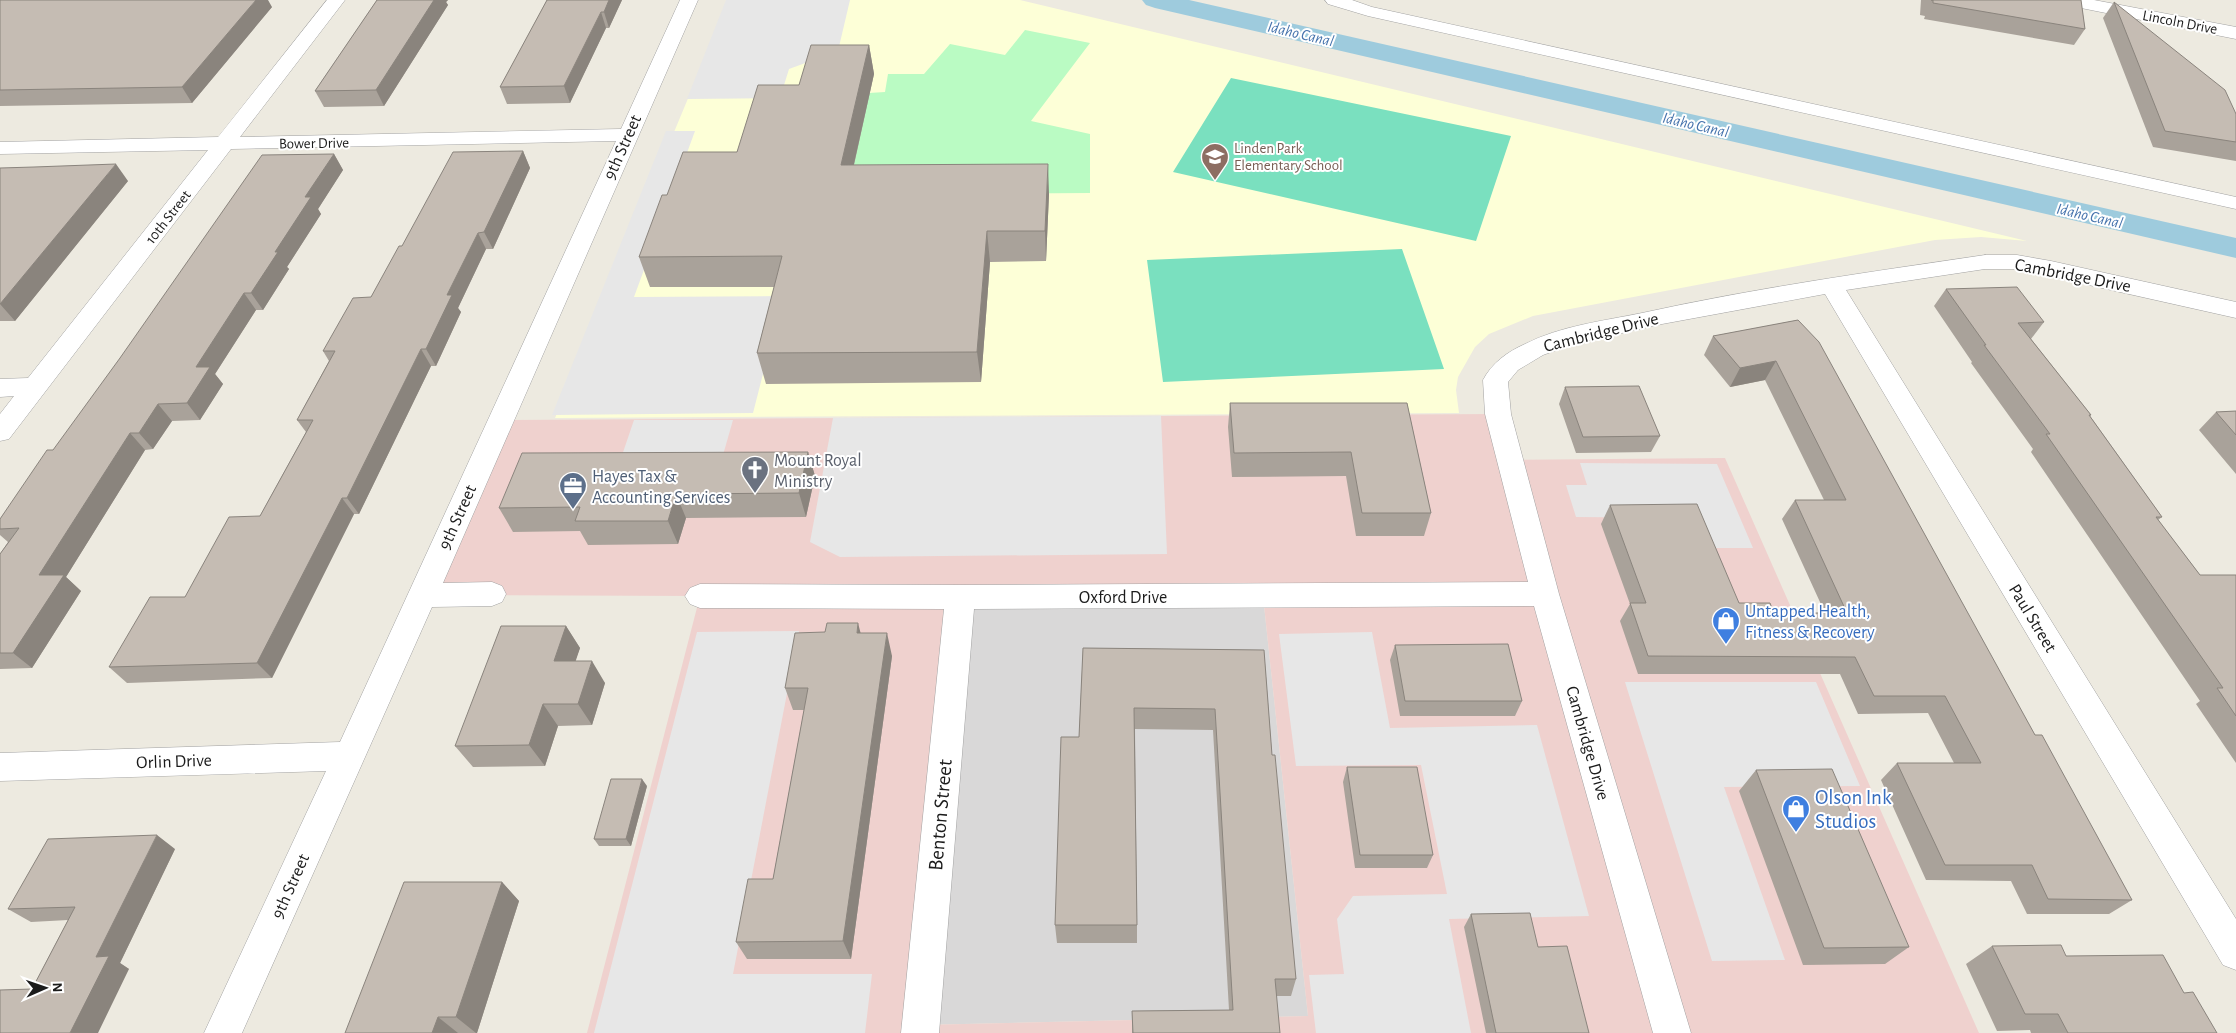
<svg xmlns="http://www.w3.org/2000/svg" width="2236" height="1033" font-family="'Alegreya Sans',sans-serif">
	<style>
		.residential { fill: #d9d8d8 }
		.commercial { fill: #efd1ce; fill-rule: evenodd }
		.education { fill: #fdffd7 }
		.park { fill: #bafbc3 }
		.pitch { fill: #7ae0bf }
		.parking { fill: #e7e7e7 }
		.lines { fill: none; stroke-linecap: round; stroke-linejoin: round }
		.canal { fill: #9ecbdd; fill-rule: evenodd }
		.minor-casing { stroke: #a2a2a2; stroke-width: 1 }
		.minor { fill: #fff; fill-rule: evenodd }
		.wall { fill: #a9a29a }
		.shaded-wall { fill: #8a847d }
		.building { fill: #c5bcb3; stroke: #8a847d }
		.labels { text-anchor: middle; stroke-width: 4; stroke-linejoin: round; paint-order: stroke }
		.far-street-label { font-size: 15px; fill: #1b1b1b; stroke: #fff }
		.far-education-label { font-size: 15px; fill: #785e54; stroke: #fff; text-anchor: start }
		.far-water-label { font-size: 16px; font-style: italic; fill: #4673ad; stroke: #fff }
		.street-label { font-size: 18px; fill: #1b1b1b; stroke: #fff }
		.worship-label { font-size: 18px; fill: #5b616d; stroke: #fff; text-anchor: start }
		.service-label { font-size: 18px; fill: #4e5e75; stroke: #fff; text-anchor: start }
		.shop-label { font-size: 18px; fill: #366cbe; stroke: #fff; text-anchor: start }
		.near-shop-label { font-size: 21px; fill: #366cbe; stroke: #fff; text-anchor: start }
		.near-street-label { font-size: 21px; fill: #1b1b1b; stroke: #fff }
	</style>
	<rect width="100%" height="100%" fill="#edeae0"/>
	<!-- residential -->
	<path class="residential" d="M1263,596l45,420 -387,9 39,-428z"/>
	<!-- commercial -->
	<path class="commercial" d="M1498,414l12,46 215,-2 254,575h-1392l113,-437 -277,-1 78,-175zM1263,596l45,420 -387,9 39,-427z"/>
	<!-- education -->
	<path class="education" d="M729,0h291l1007,241 -46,-4 -46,3 -402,76 -44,18 -14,13 -17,30 -2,13 3,23 -904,5z"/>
	<!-- park -->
	<path class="park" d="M1025,30l65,13 -59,78 59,13v59l-243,2 22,-102 16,-1 3,-18h36l26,-30 55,11z"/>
	<!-- pitch -->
	<path class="pitch" d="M1231,78l280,58 -35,105 -303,-69z
		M1402,249l42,120 -281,13 -16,-122z"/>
	<!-- parking -->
	<path class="parking" d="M726,0h124l-12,51 -49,18 -9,29 -93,1z
		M666,131h29l-61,166 149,-1 -30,117 -201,2z
		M1161,416l6,138 -327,3 -30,-15 23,-124z
		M634,420h99l-14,49 -102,1z
		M1580,463l137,1 36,84h-47l-13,-30 -117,-1 -10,-32h21z
		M799,631l-66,343h139l-7,59h-271l103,-401z
		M1372,632l18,96 147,-3 52,191 -140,3 22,114h-155l-7,-58 35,-1 -7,-55 16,-23 94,-2 -26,-129 -125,1 -17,-132z
		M1625,682h191l44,104 -136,1 61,173 -73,1z"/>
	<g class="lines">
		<!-- canal -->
		<path class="canal" d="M1142,0h47l1047,238v20l-1081,-250 -9,-3z"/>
		<defs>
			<path id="minor" d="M327,0h18l-105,137 381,-8 59,-129h18l-255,583 49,-1 10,4 4,8 -4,8 -10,4 -60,1 -190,426h-38l122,-262 -326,10v-28l340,-11 276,-601 -385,8 -222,290 -9,2v-27l14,-18 -14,1v-18l28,-1 180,-228 -208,4v-12l218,-5z
				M1325,0h27l20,7 864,190v12l-868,-193 -40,-12z
				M2057,0h37l142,27v12l-170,-34 -6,-1z
				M1985,255h32l34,6 185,41v16l-219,-49h-32l-139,21 390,629v51l-13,-5 -398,-671 -163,30 -89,20 -30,11 -25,15 -10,12 3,32 48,180 132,439h-38l-119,-427 -560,3 -35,424h-38l43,-424 -244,-1 -10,-4 -5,-8 5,-8 10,-4 260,1 568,-3 -43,-168 -2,-34c9,-17 24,-28 42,-36 35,-18 78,-23 117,-31 113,-25 228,-41 343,-58z"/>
		</defs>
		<!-- minor casing -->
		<use href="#minor" class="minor-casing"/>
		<!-- minor -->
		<use href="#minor" class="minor"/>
	</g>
	<!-- wall -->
	<path class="wall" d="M0,0l272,7 -80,96 -192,3z
		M377,0h71l-2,2 2,3 -64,101 -60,1 -9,-16z
		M547,0h75l-13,28h-3l-36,75 -63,1 -7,-17z
		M1921,0h160l4,29 -11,16 -150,-26 1,-3 -5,-1z
		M2114,2l122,112v47l-83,-14 -50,-129z
		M869,45l5,29 -20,91 195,29 -3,67 -56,1 -9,120 -215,2 -9,-31 17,-66h-124l-11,-30 28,-62 70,-43 62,-67z
		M523,151l7,17 -37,81h-7l-28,59 3,4 -25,54h-5l-72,148h-5l-82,164 -145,5 -18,-16 76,-70 75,-81 46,-84 -9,-12 32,-59 -6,-10 48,-54 31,-51z
		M334,154l9,16 -25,39 3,5 -34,53 2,2 -26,41h-7l-41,64 8,10 -23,36 -28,1 -19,28 -8,1 -79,127 15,14 -49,77 -32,1v-115l8,-12 -8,-7v-16l53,-69z
		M0,168l128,13 -113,140h-15z
		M1946,289l98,33 -13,17 60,76 -1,1 72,101 -4,3 42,55h36v188l-40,-59 4,-3 -169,-249 2,-3 -62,-86 1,-1 -38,-56z
		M1798,320l237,415 97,165 -23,14h-82l-16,-33 -85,-1 -45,-100 16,-17h57l-26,-50 -70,1 -18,-40h-202l-18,-53 10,-17 -29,-80 9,-19 129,98 35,10h51l-43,-94 13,-19h29l-59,-120 -35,7 -26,-32 9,-19z
		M1565,387l95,49 -9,16 -75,1 -17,-49z
		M1230,403h177l24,110 -7,23h-68l-10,-60 -114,1 -4,-50z
		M2236,411v63l-37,-44 17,-18z
		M808,452l7,24 -9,41 -120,1 -8,26 -90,1 -8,-14 -67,1 -14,-24z
		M566,626l14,22 -5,13 30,22 -13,42 -34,1 -13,40 -72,1 -18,-21z
		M825,632l36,1 31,23 -41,303h-104l-11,-17 37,-63 31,-169h-11l-8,-22z
		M1395,645l127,56 -7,15h-115l-10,-56z
		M1083,648l181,2 8,105 24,224 -5,17h-15l4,37h-148v-22l97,-1 -16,-280 -78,-1 2,196v18h-80l-2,-18 24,-188z
		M1347,767l86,88 -6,13h-72l-12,-86z
		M1756,770l153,177 -24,17 -82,1 -64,-174z
		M647,786l-16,60h-32l-5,-7z
		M175,849l-55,114 9,6 -97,20 36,-69 -37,2 -23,-13z
		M502,882l17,19 -42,132h-132z
		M1471,914l67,33 51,86h-103l-22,-106z
		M1992,946l74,10 118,37 33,40h-186l-1,-3 -33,1 -31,-67z"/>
	<!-- shaded-wall -->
	<path class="shaded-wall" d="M256,0h12l4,7 -80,96 -10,-16z
		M434,0h14l-2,2 2,3 -64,101 -8,-16z
		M609,0h13l-13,28 -5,-16z
		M601,12l5,16 -36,75 -6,-17z
		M869,45l5,29 -27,121 -6,-30z
		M523,151l7,17 -37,81 -9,-17z
		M334,154l9,16 -25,39 3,5 -34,53 2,2 -26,41 -12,-17 24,-41 30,-55z
		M116,164l12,17 -113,140 -15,-17z
		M1048,164l1,30 -3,67 -1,-30z
		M987,231l3,31 -9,120 -4,-30z
		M478,233l8,16 -28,59 3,4 -25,54 -10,-17 21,-54z
		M244,293l12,17 -41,64 8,10 -23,36 -13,-17 9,-36z
		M421,349l10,17 -72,148 -12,-16z
		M1776,361l-11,19 -35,7 10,-19z
		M158,404l14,17 -19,28 -14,-16z
		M130,433l15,17 -79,127 15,14 -49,77 -19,-15 26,-78z
		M808,452l7,24 -9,41 -7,-24z
		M676,494l10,24 -8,26 -10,-23z
		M342,498l12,16 -82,164 -15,-15z
		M858,623l6,23 -7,-13z
		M566,626l14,22 -12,36 -14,-23z
		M887,633l5,23 -41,303 -8,-18z
		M592,661l13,22 -13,42 -14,-21z
		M543,704l15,22 -13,40 -16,-21z
		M642,779l5,7 -16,60 -5,-7z
		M157,835l18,14 -55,114 9,6 -31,64h-28l26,-76z
		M502,882l17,19 -42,132h-1l-20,-16z
		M438,1017l20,16h-26z"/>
	<!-- building -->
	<path class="building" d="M0,0h256l-74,87 -182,3z
		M377,0h57l-58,90 -61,1z
		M547,0h62l-5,12h-3l-37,74 -64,1z
		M1931,0h150l4,29 -152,-26v-3z
		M2114,2l111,88 11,24v28l-71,-11z
		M811,45h58l-28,120 207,-1 -3,67h-58l-10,121 -220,1 25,-97 -143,1 23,-62h5l16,-43h54l21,-67h41z
		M523,151l-39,81 -6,1 -31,62h5l-26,54h-5l-74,149h-5l-85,165 -148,4 41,-70h35l44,-80 31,-1 53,-96h-16l38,-69h-12l30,-53 18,-1 28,-51h3l51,-94z
		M334,154l-29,43h6l-36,55h3l-27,41h-7l-48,74h14l-23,36 -29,1 -19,29h-9l-91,142h25l-51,78h-13v-99l19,-26 -19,1v-10l47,-69h6l67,-92 142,-203z
		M116,164l-116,140v-136l34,-1z
		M2017,287l27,35 -26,1 73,92h-2l73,102h-6l44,58h36v141l-19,-28h6l-177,-254h4l-66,-89h2l-40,-56z
		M1798,320l21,22 216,393h7l90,165 -84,-1 -16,-34h-87l-48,-102h84l-36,-67h-71l-19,-39 -207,-1 -18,-53h16l-36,-98 87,-1 42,99h31l4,10h73l-52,-113h51l-70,-139 -36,7 -27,-32z
		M1639,386l21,50 -77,1 -18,-50z
		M1230,403h177l24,110h-69l-11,-61 -117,1z
		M2236,411v24l-20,-23z
		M808,452l-9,41 -123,1 -8,27h-93l5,-14 -81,1 23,-55z
		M827,623h31l-1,10h30l-44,308 -107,1 12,-63h25l35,-191h-23l10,-55 30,-1z
		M501,626h65l-12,35h38l-14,43h-35l-14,41 -74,1z
		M1508,644l14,57h-117l-10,-56z
		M1083,648l181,2 8,105h3l21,224h-21l5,54h-147l-1,-22 101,-1 -18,-301 -81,-1 3,217h-82l6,-188h18z
		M1347,767h70l16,88h-73z
		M1832,769l77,178 -85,1 -68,-178z
		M611,779h31l-16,60h-32z
		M157,835l-61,122 13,-1 -39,77h-70v-43l32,-1 43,-82 -67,2 40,-70z
		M404,882h98l-46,135h-18l-6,16h-87z
		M1530,913l8,34 29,-1 22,87h-93l-25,-119z
		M2061,945l5,11 97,-1 21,38 9,-1 24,41h-149l-10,-19h-33l-33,-68z"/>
	<!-- icons -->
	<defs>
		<symbol id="school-pin" viewBox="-11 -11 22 30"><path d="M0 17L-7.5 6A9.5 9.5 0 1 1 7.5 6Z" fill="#8d6e63" stroke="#fff"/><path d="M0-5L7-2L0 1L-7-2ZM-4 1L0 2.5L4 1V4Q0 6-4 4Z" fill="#fff"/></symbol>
		<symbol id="church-pin" viewBox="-11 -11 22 30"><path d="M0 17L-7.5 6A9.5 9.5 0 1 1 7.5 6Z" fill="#6b7280" stroke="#fff"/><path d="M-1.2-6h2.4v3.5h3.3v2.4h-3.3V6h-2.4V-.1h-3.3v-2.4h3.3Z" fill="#fff"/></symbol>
		<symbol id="office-pin" viewBox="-11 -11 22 30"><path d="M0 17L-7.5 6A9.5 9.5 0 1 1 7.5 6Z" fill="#5c6f8a" stroke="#fff"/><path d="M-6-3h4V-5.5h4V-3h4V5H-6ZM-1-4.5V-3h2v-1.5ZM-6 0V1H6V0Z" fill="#fff"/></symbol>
		<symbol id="shop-pin" viewBox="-11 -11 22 30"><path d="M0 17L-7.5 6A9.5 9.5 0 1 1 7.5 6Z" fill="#3f7fe0" stroke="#fff"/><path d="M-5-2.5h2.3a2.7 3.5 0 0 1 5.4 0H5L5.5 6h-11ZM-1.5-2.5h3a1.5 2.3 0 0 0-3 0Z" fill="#fff"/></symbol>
	</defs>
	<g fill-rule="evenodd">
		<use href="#school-pin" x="1199" y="141" width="32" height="43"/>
		<use href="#church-pin" x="739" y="454" width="32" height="43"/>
		<use href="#office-pin" x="557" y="470" width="32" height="43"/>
		<use href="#shop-pin" x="1710" y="605" width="32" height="43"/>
		<use href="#shop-pin" x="1780" y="793" width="32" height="43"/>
	</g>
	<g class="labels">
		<!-- far-street labels -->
		<g class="far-street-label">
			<text transform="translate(2180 22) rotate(11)" y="5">Lincoln Drive</text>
			<text transform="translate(314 143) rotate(-1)" y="5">Bower Drive</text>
			<text transform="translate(168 217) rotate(-52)" y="5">10th Street</text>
		</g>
		<!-- far-education labels -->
		<g class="far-education-label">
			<text x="1234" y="153">Linden Park<tspan x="1234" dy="17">Elementary School</tspan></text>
		</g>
		<!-- far-water labels -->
		<g class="far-water-label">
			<text transform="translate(1301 33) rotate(13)" y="6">Idaho Canal</text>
			<text transform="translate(1696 124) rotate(13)" y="6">Idaho Canal</text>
			<text transform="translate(2090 215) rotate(13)" y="6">Idaho Canal</text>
		</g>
		<!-- street labels -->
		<g class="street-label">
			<text transform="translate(622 147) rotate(-66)" y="6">9th Street</text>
			<text transform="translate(2073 275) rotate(11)" y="6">Cambridge Drive</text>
			<text transform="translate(1601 332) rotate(-14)" y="6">Cambridge Drive</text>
			<text transform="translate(457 517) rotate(-66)" y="6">9th Street</text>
			<text x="1123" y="603">Oxford Drive</text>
			<text transform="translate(2033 618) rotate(59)" y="6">Paul Street</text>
			<text transform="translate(1588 743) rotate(74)" y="6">Cambridge Drive</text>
			<text transform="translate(174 761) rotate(-2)" y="6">Orlin Drive</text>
			<text transform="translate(290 886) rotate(-66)" y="6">9th Street</text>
		</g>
		<!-- worship labels -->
		<g class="worship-label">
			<text x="774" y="466">Mount Royal<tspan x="774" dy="21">Ministry</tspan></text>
		</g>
		<!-- service labels -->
		<g class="service-label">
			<text x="592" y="482">Hayes Tax &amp;<tspan x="592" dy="21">Accounting Services</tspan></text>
		</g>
		<!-- shop labels -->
		<g class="shop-label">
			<text x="1745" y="617">Untapped Health,<tspan x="1745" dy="21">Fitness &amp; Recovery</tspan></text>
		</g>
		<!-- near-shop labels -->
		<g class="near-shop-label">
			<text x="1815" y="804">Olson Ink<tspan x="1815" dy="24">Studios</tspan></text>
		</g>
		<!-- near-street labels -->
		<g class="near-street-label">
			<text transform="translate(940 815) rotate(-85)" y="7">Benton Street</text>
		</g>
	</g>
	<!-- north arrow -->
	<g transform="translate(45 988) rotate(88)" stroke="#ffffff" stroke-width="4" paint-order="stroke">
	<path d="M0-4L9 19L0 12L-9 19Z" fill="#1b1b1b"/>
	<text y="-8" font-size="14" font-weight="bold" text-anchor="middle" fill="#1b1b1b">N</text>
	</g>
</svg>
